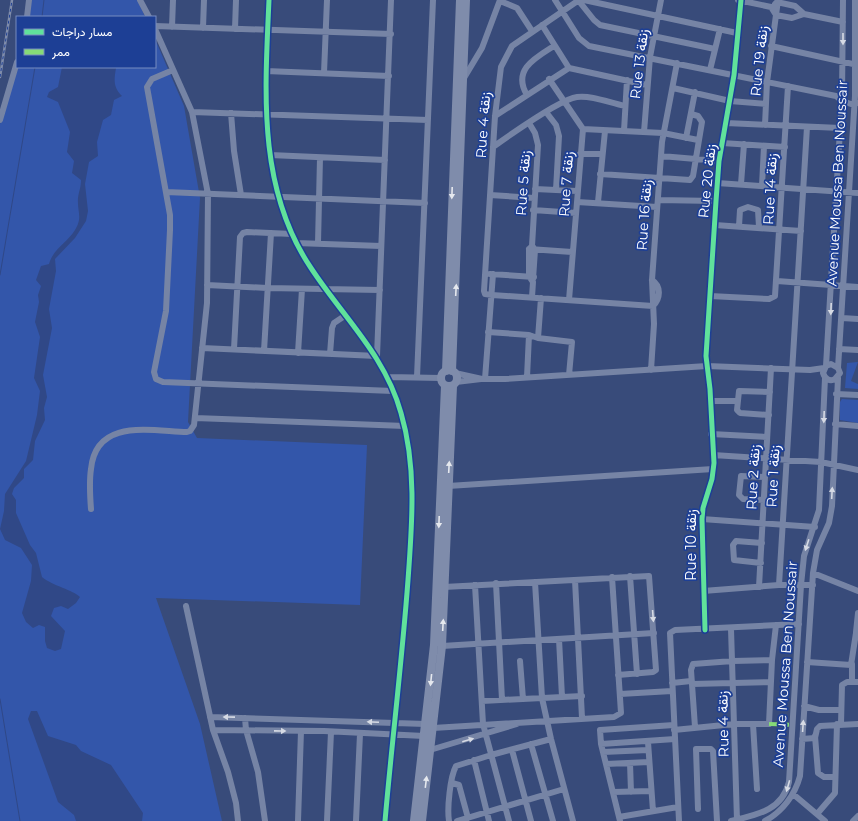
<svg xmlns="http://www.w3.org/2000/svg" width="858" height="821" font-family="Montserrat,Vazirmatn,sans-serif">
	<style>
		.green { fill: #3356aa }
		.water { fill: #304887 }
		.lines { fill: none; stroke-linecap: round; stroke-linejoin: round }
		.stream { stroke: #304887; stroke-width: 1 }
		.minor { stroke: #7684a5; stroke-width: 6 }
		.major { stroke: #7f8cab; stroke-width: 8 }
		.rail-casing { stroke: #808dab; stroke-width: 2.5 }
		.rail { stroke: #1d3f95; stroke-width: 1; stroke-dasharray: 3; stroke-linecap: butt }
		.quiet { stroke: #86db77; stroke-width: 4; stroke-dasharray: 8 4; stroke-linecap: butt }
		.cycleway-casing { stroke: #1d3f95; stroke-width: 8 }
		.cycleway { stroke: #60e19b; stroke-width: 5 }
		.oneway { fill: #d6dae4 }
		.oneway2 { fill: #e5e8ee }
		.labels { text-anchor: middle; stroke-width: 3.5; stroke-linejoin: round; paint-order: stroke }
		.street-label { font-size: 14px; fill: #fff; stroke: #1d3f95 }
	</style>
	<rect width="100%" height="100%" fill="#384b7a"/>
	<!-- green -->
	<path class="green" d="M31,0h107l7,17h-116z
		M155,39l29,67 16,92 -12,224 9,16 170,7 -7,160 -204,-7 44,126 22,97h-222v-697l17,-57h138z
		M858,362l-7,19 7,3v5l-13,-1 2,-25z
		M842,399l16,1v23l-18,-3v-18z"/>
	<!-- water -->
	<path class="water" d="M62,67h53l1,1c-2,12 -3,19 6,28l-8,4 -3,15 -8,5 -6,22 1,14 -9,6 -4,22 3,27 -2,10 -11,17 -20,21 1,12 -7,38 3,19 -9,47 4,22 -3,11 1,12 -10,21 -2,19 -9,9v9l-10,10 -2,6 4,6v13l14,32 6,8 6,24c11,9 31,13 38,20l-4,6 -8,6 -7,-3 -7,2 -3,8 14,15 -4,18 -6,2 -8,-3 -2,-7v-14l-6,-2 -6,3 -7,-6 -4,-9 9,-32 1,-16 -11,-17 -16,-8 -5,-11 4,-18 1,-17 21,-33 11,-46 3,-24 -6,-13 6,-41 -5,-15 4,-20 -1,-7 3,-9 -5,-6 5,-14 8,-2c4,-15 18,-21 26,-34 8,-13 2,-18 3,-32 1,-7 3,-11 3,-18l-9,-7 2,-12 -7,-9 3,-20 -12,-30 -11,-5 2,-5 9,-5z
		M31,711h6l11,25 28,9 5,6 30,14 32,48 -1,8h-66l-2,-6 -16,-13 -30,-83z"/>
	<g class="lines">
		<!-- stream -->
		<path class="stream" d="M42,17l2,-17
			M0,275l35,-208
			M0,699l20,122"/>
		<!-- minor -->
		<path class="minor" d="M140,0l9,17
			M269,0c-4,91 -12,188 42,268 32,49 74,87 90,145 16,54 11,112 7,167 -6,81 -16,161 -23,241
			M555,0l24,38 10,8 247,50 6,5 12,4 3,-2
			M578,0l16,20 6,5 115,24
			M579,0l-67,46 -11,21 -6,49 -11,175 1,3 7,1 161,11c8,-8 8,-20 -1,-26
			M584,0l153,33
			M738,0l33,7 5,8 16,3 12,-4 39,8
			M500,1l17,7 15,23
			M775,4l2,-2 18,4 9,8
			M27,17l2,-17
			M542,25l27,43
			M155,26l236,8
			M172,27l1,-27
			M203,28l1,-28
			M235,29l1,-29
			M771,46l87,19
			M569,68l78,17
			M173,70l-21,9 -5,8 23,128v15l-4,81 -12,61 2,7 7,3 230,9
			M710,70l10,-41
			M266,71l123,5
			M324,73l3,-73
			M464,78l18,-30 18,-48
			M549,79l34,50 -14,171
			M673,88l57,13 36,3
			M527,95c-15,-25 8,-37 27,-49
			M192,112l236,8
			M546,112l10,13 3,11 -3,54
			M231,113l3,38 7,44
			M495,116l74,-48
			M0,120l17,-58
			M529,123l6,10 3,12 -6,101 -3,3
			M726,123l114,5
			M765,125l2,-43 11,-82
			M583,129l80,4 35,7
			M624,131l3,-51
			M644,132l6,-75 11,-57
			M686,138l9,-46
			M722,143l63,4
			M493,147c17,-12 67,-48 84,-50 15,-2 33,6 48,9
			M580,154h22
			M270,155l115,5
			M661,156l58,5
			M600,174l90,6 3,-4 9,-54 -4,-6 -7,-2
			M717,183l141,10
			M741,184l3,-40
			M762,186l2,-40
			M535,189l42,2
			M166,192l259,11
			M490,195l44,3
			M658,200l58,1
			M577,202l80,5
			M598,202l7,-71
			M533,210l43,3
			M715,225l86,6
			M739,226l1,-16 8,-3 10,3 1,17
			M296,243l85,3
			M318,243l2,-85
			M533,247l2,3 -2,29
			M529,249v27l4,6 -1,15
			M529,249l43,3
			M490,274l44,3
			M777,281l81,6
			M207,285l60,3 113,2
			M710,296l59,3 6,-3 13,-210
			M842,318l16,1
			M488,332l41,3 9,3 34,4 -3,33
			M538,338l3,-40
			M202,348l175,8 14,-356
			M234,349l6,-112 3,-4 4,-1 45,2
			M839,349l19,1
			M264,351l7,-118
			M298,353l4,-64
			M330,354l2,-26 2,-5 12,-8
			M826,366l16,-270 1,-96
			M838,368l-7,-4 -5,2 -3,7c2,6 7,9 12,6l5,-6 -2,-5 17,-272v-96
			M651,370l3,-46 -2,-44 10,-138 15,-79
			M455,373l27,6h23l202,-13 103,4 14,-2
			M388,377l53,1
			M417,377l16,-377
			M527,377l2,-42
			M485,379l8,-105
			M456,382l25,-3
			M836,394l22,1
			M711,401h26
			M769,415l-29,-2 -3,-3 2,-19 31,1
			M195,418l210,8
			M835,424l23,2
			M711,434l56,3
			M713,455l108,7 37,8
			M448,486l265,-17
			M764,500l-21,-1 -4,-4 2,-19 24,1
			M91,509c-1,-13 -2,-27 0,-40 5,-51 59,-38 96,-37l3,-1 4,-6 13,-122 1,-109 -16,-82 -37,-83
			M702,519l113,8
			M761,563l-27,-3 -1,-15 3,-4 26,2
			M813,573l45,18
			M630,576l7,98
			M575,580l7,138
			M535,582l7,116 9,41 22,82
			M496,583l6,117
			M475,585l8,139 26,97
			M779,585l28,-458
			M444,587l205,-11 7,94 -3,2 -35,3
			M759,587l12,-219
			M703,591l76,-6h34
			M186,606l27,124 15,42 8,31 2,18
			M858,613l-2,19 2,2
			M731,629l6,191
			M705,630l-3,-111 1,-11 9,-29 2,-16 -4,-74 -4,-33 10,-155 3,-40 15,-86 7,-75
			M559,639l3,58
			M442,646l212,-13
			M520,661l3,38
			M807,662l44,3 5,-32
			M852,664v18
			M672,683l19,-2
			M692,684l79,-2
			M620,694l52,-3
			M482,701l100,-5
			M804,706l15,4h22
			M210,717l216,7
			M245,718l1,12 12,42 7,49
			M753,724l4,65
			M841,724l1,-39 5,-3h11
			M695,727l-4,-57 2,-6 40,-3 39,-1
			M433,728l181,-11 7,-4 -9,-136
			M213,730l111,1 100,5
			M674,730l60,-6h35l3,-64 4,-35
			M815,736l3,37 6,4h11
			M802,739l13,-1 2,-9 3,-3 38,-2
			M648,742l5,69
			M531,744l22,77
			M601,744l74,-5
			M430,750l87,-26
			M512,750l19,71
			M603,752l45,-2
			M474,760l15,61
			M630,763l1,29
			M606,764l43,-2
			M452,783l7,2 9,33
			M613,792l38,-1
			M793,794l32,27
			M698,809l-2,-60h15l2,2 4,70
			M817,814l18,-21 2,-69
			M619,817l59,-10
			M298,821l3,-90
			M327,821l4,-89
			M356,821l4,-87
			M449,821c-2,-12 1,-44 7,-55l35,-11 60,-16
			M457,821l107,-32
			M620,821l-19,-77 -1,-14 74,-5
			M679,821l-9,-188 5,-3 124,-6
			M731,821c25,-6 51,-10 58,-39l12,-197 3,-29 15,-46 6,-132
			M765,821c17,-9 30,-26 35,-45l13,-203 4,-23 12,-27 3,-17 6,-128
			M853,821l5,-5"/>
		<!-- major -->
		<path class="major" d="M441 378a8 8 0 1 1 16 0a8 8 0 1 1-16 0Z
			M446,371l14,-371
			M452,371l14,-371
			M414,821l20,-176 11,-259
			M422,821l20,-175 11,-260"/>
		<defs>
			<path id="rail" d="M0,77l12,-77"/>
		</defs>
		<!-- rail casing -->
		<use href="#rail" class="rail-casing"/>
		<!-- rail -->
		<use href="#rail" class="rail"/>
		<!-- quiet -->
		<path class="quiet" d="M769,724l24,1"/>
		<defs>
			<path id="cycleway" d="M269,0c-4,91 -12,188 42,268 32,49 74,87 90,145 16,54 11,112 7,167 -6,81 -16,161 -23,241
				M705,630l-3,-111 1,-11 9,-29 2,-16 -4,-74 -4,-33 10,-155 3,-40 15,-86 7,-75"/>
		</defs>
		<!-- cycleway casing -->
		<use href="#cycleway" class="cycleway-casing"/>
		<!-- cycleway -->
		<use href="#cycleway" class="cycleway"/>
	</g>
	<!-- one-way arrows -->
	<defs><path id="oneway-solid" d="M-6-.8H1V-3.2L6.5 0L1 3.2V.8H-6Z"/></defs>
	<g class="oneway">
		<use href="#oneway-solid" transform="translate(843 39) rotate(90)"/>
		<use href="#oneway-solid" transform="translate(831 309) rotate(92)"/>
		<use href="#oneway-solid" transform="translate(824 417) rotate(92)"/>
		<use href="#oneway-solid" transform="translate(832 493) rotate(-87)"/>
		<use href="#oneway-solid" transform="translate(807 545) rotate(108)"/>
		<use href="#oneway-solid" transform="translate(653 616) rotate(86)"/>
		<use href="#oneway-solid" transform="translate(229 717) rotate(-179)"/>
		<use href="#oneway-solid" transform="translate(373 722) rotate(-178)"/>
		<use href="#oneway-solid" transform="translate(803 726) rotate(-86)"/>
		<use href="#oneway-solid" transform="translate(280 731) rotate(1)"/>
		<use href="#oneway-solid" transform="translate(468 740) rotate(-16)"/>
		<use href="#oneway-solid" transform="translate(788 786) rotate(106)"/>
	</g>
	<g class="oneway2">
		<use href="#oneway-solid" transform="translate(452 193) rotate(92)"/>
		<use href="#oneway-solid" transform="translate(456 290) rotate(-87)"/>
		<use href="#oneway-solid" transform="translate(449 467) rotate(-87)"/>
		<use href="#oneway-solid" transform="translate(439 522) rotate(92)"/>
		<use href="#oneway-solid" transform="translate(443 625) rotate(-87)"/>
		<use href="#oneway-solid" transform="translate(431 680) rotate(96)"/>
		<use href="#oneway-solid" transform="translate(426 782) rotate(-83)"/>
	</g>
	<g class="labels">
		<!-- street labels -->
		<g class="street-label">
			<text transform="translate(759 61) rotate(-84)" y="5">Rue 19 زنقة</text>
			<text transform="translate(639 64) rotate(-83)" y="5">Rue 13 زنقة</text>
			<text transform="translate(483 125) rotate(-86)" y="5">Rue 4 زنقة</text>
			<text transform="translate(707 181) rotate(-84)" y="5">Rue 20 زنقة</text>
			<text transform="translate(523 183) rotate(-86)" y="5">Rue 5 زنقة</text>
			<text transform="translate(837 183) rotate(-87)" y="5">Avenue Moussa Ben Noussair</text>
			<text transform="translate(566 184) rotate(-86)" y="5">Rue 7 زنقة</text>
			<text transform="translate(770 189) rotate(-87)" y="5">Rue 14 زنقة</text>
			<text transform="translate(644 215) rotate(-86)" y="5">Rue 16 زنقة</text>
			<text transform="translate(773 476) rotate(-87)" y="5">Rue 1 زنقة</text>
			<text transform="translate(753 477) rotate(-87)" y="5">Rue 2 زنقة</text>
			<text transform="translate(691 545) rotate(-90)" y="5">Rue 10 زنقة</text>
			<text transform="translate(785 664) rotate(-86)" y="5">Avenue Moussa Ben Noussair</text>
			<text transform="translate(723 724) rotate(-91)" y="5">Rue 4 زنقة</text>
		</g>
	</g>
	<!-- legend -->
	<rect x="16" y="16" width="140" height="52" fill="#1d3f95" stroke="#778cbf"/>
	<rect x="24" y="29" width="20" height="6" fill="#60e19b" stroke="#778cbf"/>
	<text x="52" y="36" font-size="12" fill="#ffffff">مسار دراجات</text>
	<rect x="24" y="49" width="20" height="6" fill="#86db77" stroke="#778cbf"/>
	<text x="52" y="56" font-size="12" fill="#ffffff">ممر</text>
</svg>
